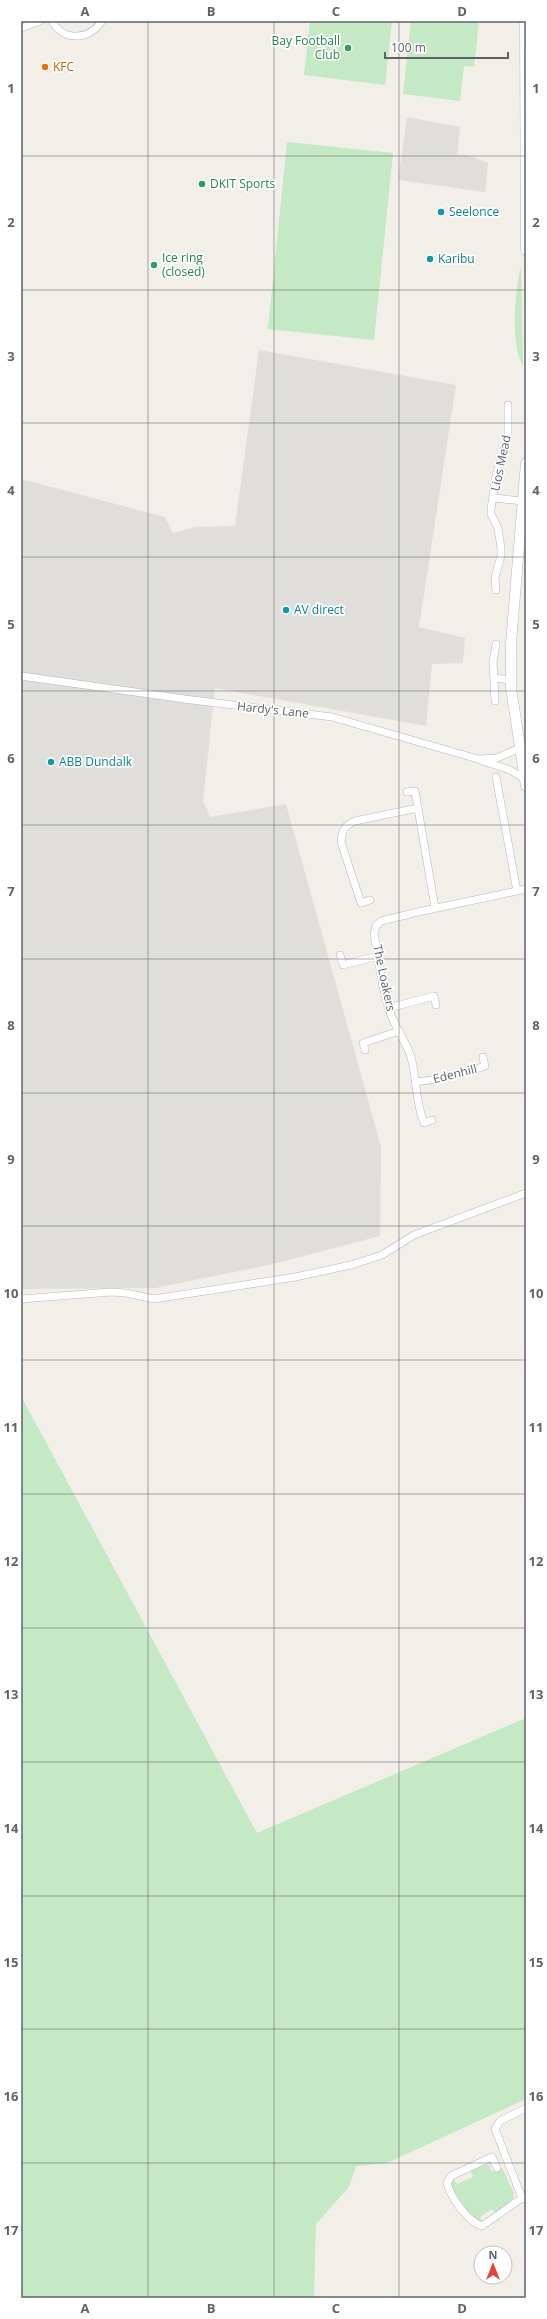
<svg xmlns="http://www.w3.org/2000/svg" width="547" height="2319" font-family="'Open Sans',sans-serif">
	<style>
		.industrial { fill: #e0deda }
		.green { fill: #c5e8c5 }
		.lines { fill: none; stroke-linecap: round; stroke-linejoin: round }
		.minor-casing { stroke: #b5b8bc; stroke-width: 8 }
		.secondary-casing { stroke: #b6babf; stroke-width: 11 }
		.minor { stroke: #fff; stroke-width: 7 }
		.secondary { stroke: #fff; stroke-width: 10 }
		.grid { fill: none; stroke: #5f6368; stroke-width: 1; stroke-opacity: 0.55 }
		.leisure-dot { fill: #2e9e5b; stroke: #fff; stroke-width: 1.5 }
		.food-dot { fill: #e8710a; stroke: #fff; stroke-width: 1.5 }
		.culture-dot { fill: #0f9aa8; stroke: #fff; stroke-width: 1.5 }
		.labels { text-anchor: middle; stroke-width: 3.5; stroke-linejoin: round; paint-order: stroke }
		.leisure-label { font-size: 12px; fill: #27864d; stroke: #fff; text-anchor: start }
		.food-label { font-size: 12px; fill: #c56008; stroke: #fff; text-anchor: start }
		.culture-label { font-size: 12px; fill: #0d838f; stroke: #fff; text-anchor: start }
		.street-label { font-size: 12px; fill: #5f6368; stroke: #fff }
		.neatline { fill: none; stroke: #5f6368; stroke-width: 1.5 }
		.grid-label { font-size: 13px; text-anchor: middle; font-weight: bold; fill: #5f6368 }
	</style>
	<rect width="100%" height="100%" fill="#f1efe8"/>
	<!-- industrial -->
	<path class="industrial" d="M407,117l53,10 -3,27 16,3 15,6 -3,29 -87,-12z
		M259,350l197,35 -37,242 46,11 -2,25 -31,1 -6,62 -211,-38 -12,113 7,16 76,-13 95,343 -1,89 -107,28 -117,24 -135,1v-810l144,38 8,16 22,-6 40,-1z"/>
	<!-- green -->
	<path class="green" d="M310,21h82l-7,64 -81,-10z
		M411,21h68l-5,46 -10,-1 -4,35 -57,-7z
		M287,142l106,11 -19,187 -106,-11z
		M521,266v1l2,99c-13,-21 -8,-76 -2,-100z
		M21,1396l236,437 269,-115v381l-139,64 -31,3 -7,21 -33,37 -2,74h-293z
		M484,2165h5l3,7 10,-4 12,25 -2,8 -17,12 -3,-4 -12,8 3,6 -7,-1 -25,-33 -1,-7 4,-3 3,5 16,-7 -2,-6z"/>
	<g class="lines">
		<defs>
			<path id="minor" d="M52,21c11,21 38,19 50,0
				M21,28l19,-7
				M494,498l29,3
				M496,590l-1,-13 6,-21v-8l-3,-20 -7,-14v-5l5,-34 12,-37v-33
				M21,676l171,24 140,17 146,42 19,-1 23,-10
				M494,678l17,2
				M495,701l-2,-39 3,-18
				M480,760l30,10 15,9
				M496,777l21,114
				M407,792l8,-1 20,117
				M370,900l-9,3 -20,-61c1,-12 3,-16 14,-21l63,-13
				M340,955l3,10 35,-9
				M389,1008l45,-12 2,9
				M365,1050l-2,-7 36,-12
				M415,1082c25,-2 47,-8 70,-16l-2,-9
				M432,1120l-8,3c-9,-22 -7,-44 -13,-66 -5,-16 -16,-29 -21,-45 -9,-24 -11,-53 -16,-78l2,-8 5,-5 37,-9 108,-23
				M21,1299l90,-7 15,1 28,6 141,-22 56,-12 31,-10 32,-20 112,-42
				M497,2168l-5,-11 -41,19 -4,7c4,15 20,38 35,43l40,-28
				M526,2199l-4,-1 -27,-69 5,-8 26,-13"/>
			<path id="secondary" d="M525,21l1,229
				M526,463l-15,180v45l15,98"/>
		</defs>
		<!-- minor casing -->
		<use href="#minor" class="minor-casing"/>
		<!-- secondary casing -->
		<use href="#secondary" class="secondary-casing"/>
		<!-- minor -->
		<use href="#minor" class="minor"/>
		<!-- secondary -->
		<use href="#secondary" class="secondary"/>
	</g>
	<!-- grid -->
	<path class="grid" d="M148,21v2277M274,21v2277M399,21v2277M21,156h505M21,290h505M21,423h505M21,557h505M21,691h505M21,825h505M21,959h505M21,1093h505M21,1226h505M21,1360h505M21,1494h505M21,1628h505M21,1762h505M21,1896h505M21,2029h505M21,2163h505"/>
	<!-- markers -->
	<g class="leisure-dot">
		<circle cx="348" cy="48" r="4"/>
		<circle cx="202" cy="184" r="4"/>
		<circle cx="154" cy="265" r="4"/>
	</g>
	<circle class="food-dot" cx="45" cy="67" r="4"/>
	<g class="culture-dot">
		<circle cx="441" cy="212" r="4"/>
		<circle cx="430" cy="259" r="4"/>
		<circle cx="286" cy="610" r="4"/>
		<circle cx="51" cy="762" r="4"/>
	</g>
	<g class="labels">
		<!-- leisure labels -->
		<g class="leisure-label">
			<text x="340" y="45" text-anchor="end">Bay Football<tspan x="340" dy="14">Club</tspan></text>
			<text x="210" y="188">DKIT Sports</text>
			<text x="162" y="262">Ice ring<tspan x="162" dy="14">(closed)</tspan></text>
		</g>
		<!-- food labels -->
		<g class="food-label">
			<text x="53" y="71">KFC</text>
		</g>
		<!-- culture labels -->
		<g class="culture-label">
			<text x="449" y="216">Seelonce</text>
			<text x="438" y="263">Karibu</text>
			<text x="294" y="614">AV direct</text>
			<text x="59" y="766">ABB Dundalk</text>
		</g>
		<!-- street labels -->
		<g class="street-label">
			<text transform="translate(501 463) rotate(-78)" y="4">Lios Mead</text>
			<text transform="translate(273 710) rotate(6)" y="4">Hardy's Lane</text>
			<text transform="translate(384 978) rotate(78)" y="4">The Loakers</text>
			<text transform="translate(455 1074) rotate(-14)" y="4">Edenhill</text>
		</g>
	</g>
	<!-- border -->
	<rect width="547" height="2319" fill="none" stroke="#ffffff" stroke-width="44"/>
	<!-- north arrow -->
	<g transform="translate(493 2265)"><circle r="19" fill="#ffffff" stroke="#bfc1c3"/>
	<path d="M0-3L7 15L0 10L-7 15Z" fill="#ea4335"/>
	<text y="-6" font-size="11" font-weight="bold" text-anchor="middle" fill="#5f6368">N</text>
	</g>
	<!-- scale -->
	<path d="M385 52v6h123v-6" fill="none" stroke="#5f6368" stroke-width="2"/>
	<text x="391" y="52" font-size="12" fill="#5f6368" stroke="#ffffff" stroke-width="3" paint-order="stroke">100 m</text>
	<rect x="22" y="22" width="503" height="2275" class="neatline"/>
	<g class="grid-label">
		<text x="85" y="16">A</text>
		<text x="211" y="16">B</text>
		<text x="336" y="16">C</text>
		<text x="462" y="16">D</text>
		<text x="11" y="93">1</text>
		<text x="536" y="93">1</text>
		<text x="11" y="227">2</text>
		<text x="536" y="227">2</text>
		<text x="11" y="361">3</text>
		<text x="536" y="361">3</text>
		<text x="11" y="495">4</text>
		<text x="536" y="495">4</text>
		<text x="11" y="629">5</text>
		<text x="536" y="629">5</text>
		<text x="11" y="763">6</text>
		<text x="536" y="763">6</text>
		<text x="11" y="896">7</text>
		<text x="536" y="896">7</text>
		<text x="11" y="1030">8</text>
		<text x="536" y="1030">8</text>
		<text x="11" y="1164">9</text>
		<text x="536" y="1164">9</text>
		<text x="11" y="1298">10</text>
		<text x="536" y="1298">10</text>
		<text x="11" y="1432">11</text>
		<text x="536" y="1432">11</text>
		<text x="11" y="1566">12</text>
		<text x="536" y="1566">12</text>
		<text x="11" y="1699">13</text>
		<text x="536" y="1699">13</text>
		<text x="11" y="1833">14</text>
		<text x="536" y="1833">14</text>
		<text x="11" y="1967">15</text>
		<text x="536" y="1967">15</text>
		<text x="11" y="2101">16</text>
		<text x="536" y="2101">16</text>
		<text x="11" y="2235">17</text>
		<text x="536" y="2235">17</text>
		<text x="85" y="2313">A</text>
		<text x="211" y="2313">B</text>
		<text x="336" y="2313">C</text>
		<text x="462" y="2313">D</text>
	</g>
</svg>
